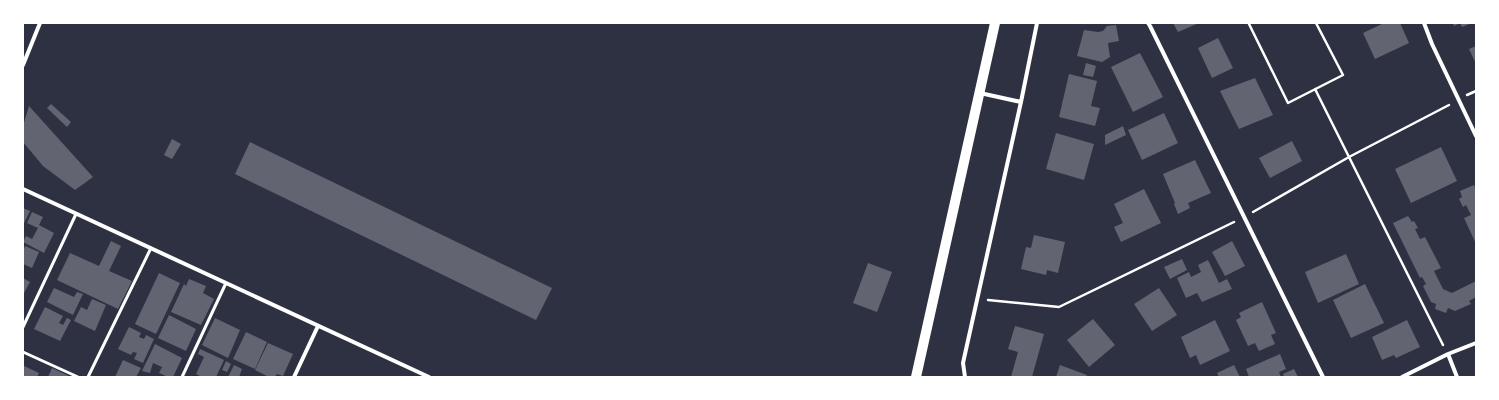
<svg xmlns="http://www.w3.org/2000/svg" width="1499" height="400" font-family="Georgia,serif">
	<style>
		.building { fill: #626471 }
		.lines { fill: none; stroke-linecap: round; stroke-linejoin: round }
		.path { stroke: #fff; stroke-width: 2.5 }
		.service { stroke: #fff; stroke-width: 3 }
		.minor { stroke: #fff; stroke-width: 4 }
		.primary { stroke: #fff; stroke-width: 10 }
	</style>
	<rect width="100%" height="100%" fill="#2d3142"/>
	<!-- building -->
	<path class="building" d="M1173,23h26l-21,9z
		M1384,23h16l9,20 -34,16 -12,-26z
		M1453,23h19l-10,4 -2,-4 -6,3z
		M1116,25l3,16 -11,2 2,14 -8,5 -25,-6 7,-26 14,2 5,-1 4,-5z
		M1218,38l15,30 -21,10 -14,-30z
		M1476,46v18l-7,-15z
		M1140,53l23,44 -30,15 -22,-45z
		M1086,63l10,3 -3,11 -10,-2z
		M1069,74l28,7 -6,25 9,2 -5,18 -36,-9z
		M1255,78l18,37 -34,14 -19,-38z
		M51,104l20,18 -4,5 -20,-19z
		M29,106l64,71 -18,13 -32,-24 -20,-24v-16z
		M1164,113l14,30 -36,17 -14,-30z
		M1123,126l3,9 -21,10v-10z
		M1056,133l38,11 -10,36 -38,-11z
		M172,139l9,5 -9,15 -8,-4z
		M1292,141l10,20 -32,17 -11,-20z
		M250,142l302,146 -16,32 -301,-146z
		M1441,147l16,34 -46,22 -16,-34z
		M1195,160l16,33 -23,10 2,5 -12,6 -4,-10 1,-1 -12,-29z
		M1474,185l2,4v55l-12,-26 7,-3 -5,-10 -3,2 -4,-8 3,-2 -2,-6z
		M1144,189l17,34 -40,19 -7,-15 9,-4 -9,-19z
		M23,208l7,3 -7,14z
		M32,212l11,5 -4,8 15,8 -10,20 -21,-11 3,-6 6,3 6,-11 -11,-5z
		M1408,216l4,6 2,-1 4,7 -3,1 5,10 5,-2 16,31 -7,3 9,18 9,4 24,-12v16l-7,4 2,3 -16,7 -7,-3 -2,5 -11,-4 1,-5 -5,-2 -8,-16 3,-2 -4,-7 -2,1 -27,-55z
		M1034,235l31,7 -7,31 -11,-3 -1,5 -25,-6 5,-22 5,1z
		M111,241l10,5 -12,25 23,10 -14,28 -61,-29 13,-27 29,13z
		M1232,241l13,25 -20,10 -13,-24z
		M25,246l14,6 -7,16 -9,-4v-13z
		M1346,254l13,30 -41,19 -13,-31z
		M1182,259l5,11 -17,9 -6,-12z
		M1208,260l11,23 8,-4 5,10 -30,13 -5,-9 -11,5 -9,-20 12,-6 2,5 10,-5 -3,-7z
		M868,263l24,9 -15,40 -24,-9z
		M159,273l21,10 -24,51 -21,-10z
		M23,278l7,4 -7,13z
		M189,279l17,7 -3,7 11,6 -13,26 -30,-13 13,-28 2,2z
		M1365,284l19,39 -33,15 -18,-38z
		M54,288l20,9 3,-5 6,2 -10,21 -26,-13z
		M1159,288l18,27 -25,16 -18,-27z
		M92,299l14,6 -11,26 -21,-10 7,-14 6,3z
		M1262,302l14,31 -5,2 4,9 -16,7 -4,-8 -7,3 -12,-26 5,-3 -2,-4z
		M45,307l18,9 -4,7 4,2 4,-7 4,2 -11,21 -26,-12z
		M169,315l27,14 -10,22 -28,-13z
		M215,318l25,12 -12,28 -26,-13z
		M1093,319l22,26 -26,22 -22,-27z
		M1215,320l15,31 -30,14 -4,-10 -6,3 -9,-21z
		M1407,320l13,27 -24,11 -2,-3 -12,5 -10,-23z
		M1015,326l29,8 -12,43h-21l7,-25 -10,-3z
		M129,327l12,6 -2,4 5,2 2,-4 8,4 -11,24 -9,-4 3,-6 -4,-1 -2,3 -13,-6z
		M246,332l21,10 -12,27 -22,-10z
		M268,343l25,11 -10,22 -6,-2 -2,3h-6l-14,-7z
		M155,344l27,14 -9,19h-5l-9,-4 3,-6 -9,-4 -3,10 -8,-2z
		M200,349l24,11 -8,17h-14l-6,-3 8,-17 -6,-3z
		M1280,354l6,15 -7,3 2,5h-32l-3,-8z
		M123,360l18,8 -5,9h-21z
		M226,361l5,3 -4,8 -5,-2z
		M234,365l8,4 -3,8h-11z
		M1060,365l27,10 -1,2h-30z
		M1234,365l6,12h-21l-2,-4z
		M24,366l15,7 -2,4h-14z
		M52,368l19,9h-23z
		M1294,369l4,8h-14l-1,-3z"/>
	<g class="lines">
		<!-- path -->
		<path class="path" d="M1250,23l-1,1 39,79 55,-28 -27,-52
			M1315,89l128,256
			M1467,95l9,-4
			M1253,212l96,-55 100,-52
			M988,300l71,7 175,-85"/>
		<!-- service -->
		<path class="service" d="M23,327l53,-113
			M23,352l55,25
			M88,377l63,-129
			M182,377l44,-94"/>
		<!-- minor -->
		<path class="minor" d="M1148,23l2,3 173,351
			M1424,23l8,21 44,92
			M23,65l17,-42
			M980,93l41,9
			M23,189l406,188
			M1448,354l9,23
			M294,377l24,-51
			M965,377l-2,-14 58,-261 16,-79
			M1402,377l46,-23 28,-11"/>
		<!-- primary -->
		<path class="primary" d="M916,377l79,-354"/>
	</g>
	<!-- border -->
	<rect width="1499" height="400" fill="none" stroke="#ffffff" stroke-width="48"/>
</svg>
